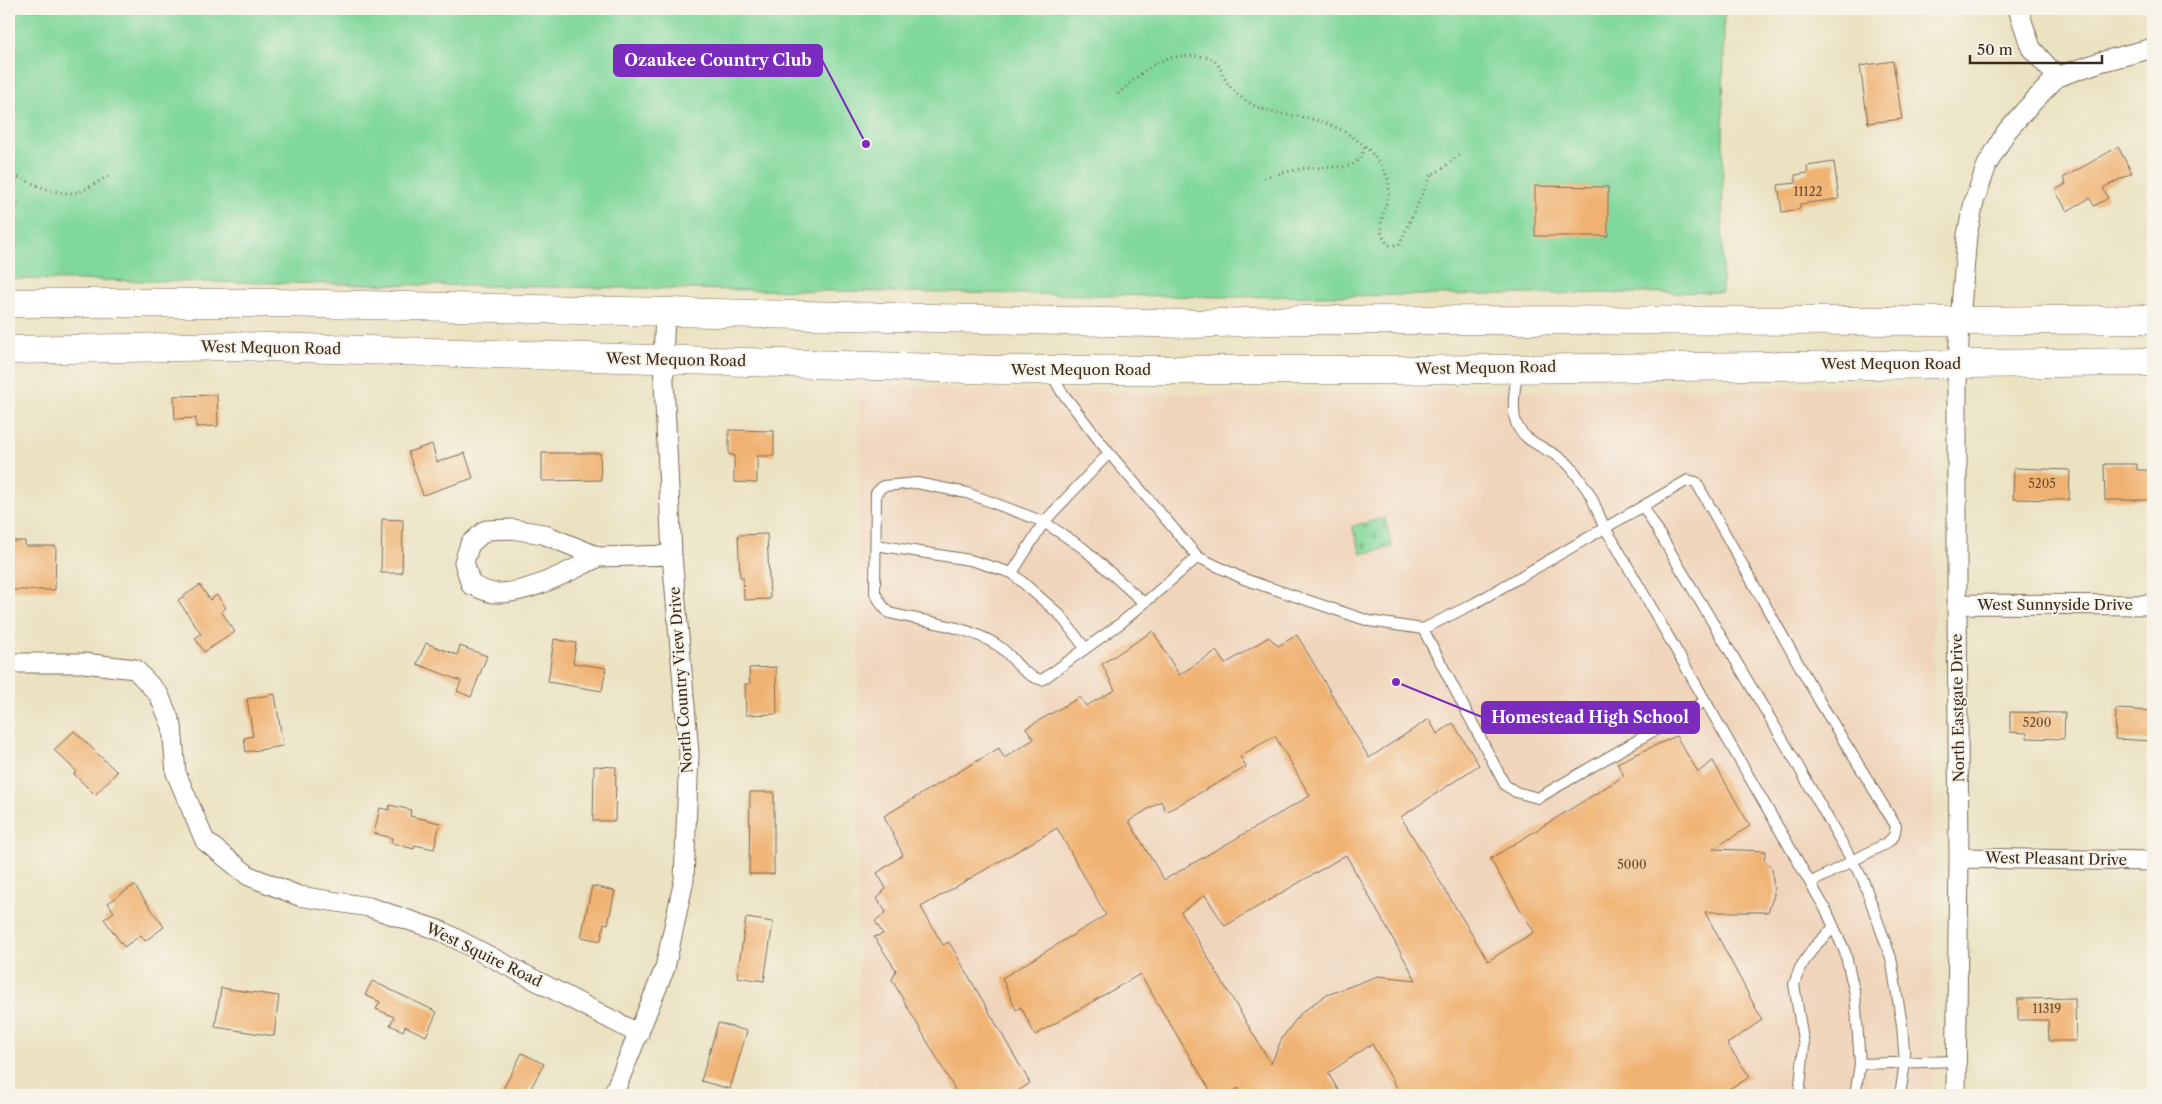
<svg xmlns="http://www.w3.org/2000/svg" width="2162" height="1104" font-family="'Libre Caslon Text',serif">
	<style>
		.built { fill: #f0d5bc }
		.green { fill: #81d89c; stroke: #5e815d }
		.cemetery { fill: url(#cemetery-stones); stroke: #5e815d }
		.building { fill: #f0b272; fill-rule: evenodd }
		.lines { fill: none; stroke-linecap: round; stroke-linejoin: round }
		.service-casing { stroke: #796a57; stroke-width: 12 }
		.minor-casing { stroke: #796a57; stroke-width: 21 }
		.primary-casing { stroke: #796a57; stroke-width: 29 }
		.path { stroke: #796a57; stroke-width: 3; stroke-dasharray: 1 4; stroke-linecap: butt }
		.service { stroke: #fff; stroke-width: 10 }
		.minor { stroke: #fff; stroke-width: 19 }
		.primary { stroke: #fff; stroke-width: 28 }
		.labels { text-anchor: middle; stroke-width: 4; stroke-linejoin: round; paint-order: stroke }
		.number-label { font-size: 12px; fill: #684c33 }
		.street-label { font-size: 15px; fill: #3b2a1e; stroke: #f7f3e8 }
		.leader { fill: none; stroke: #7b2cbf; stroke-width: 2 }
		.callout-dot { fill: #7b2cbf; stroke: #f7f3e8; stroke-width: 2 }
		.callout { fill: #7b2cbf; stroke: #7b2cbf; stroke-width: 2 }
		.callout-label { font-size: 16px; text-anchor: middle; font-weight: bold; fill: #fff }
	</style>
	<defs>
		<pattern id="cemetery-stones" width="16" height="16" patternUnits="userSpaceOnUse" patternTransform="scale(1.25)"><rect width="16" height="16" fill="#81d89c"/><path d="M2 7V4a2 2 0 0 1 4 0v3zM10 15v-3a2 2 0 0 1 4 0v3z" fill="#70ba86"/></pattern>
	</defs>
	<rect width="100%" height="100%" fill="#f7f3e8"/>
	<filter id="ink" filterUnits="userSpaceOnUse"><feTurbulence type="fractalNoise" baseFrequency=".02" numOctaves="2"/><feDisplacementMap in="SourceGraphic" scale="10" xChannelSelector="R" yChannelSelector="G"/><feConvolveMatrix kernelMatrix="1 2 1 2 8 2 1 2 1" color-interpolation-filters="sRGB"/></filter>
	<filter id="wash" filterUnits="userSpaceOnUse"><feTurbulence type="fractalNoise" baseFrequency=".0096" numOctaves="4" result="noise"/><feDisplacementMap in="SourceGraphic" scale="20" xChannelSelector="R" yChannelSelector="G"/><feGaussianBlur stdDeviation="1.12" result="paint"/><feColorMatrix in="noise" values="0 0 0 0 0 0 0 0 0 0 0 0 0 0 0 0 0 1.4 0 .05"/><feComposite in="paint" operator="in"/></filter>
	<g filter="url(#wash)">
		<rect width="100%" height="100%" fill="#ebe2c1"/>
		<!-- built -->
		<path class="built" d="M859,385l345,10 713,-9 17,9 -1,700h-1075z"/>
		<!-- green -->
		<path class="green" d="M9,9h1715l-2,283 -491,5 -1222,-18z"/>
		<!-- cemetery -->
		<path class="cemetery" d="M1385,518l7,29 -31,7 -9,-28z"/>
		<g id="blocks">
			<!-- building -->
			<path class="building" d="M1893,61l9,58 -34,4 -8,-57z
				M2118,147l14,26 -29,15 5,10 -14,8 -4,-8 -23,13 -12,-21 11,-6 -3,-6z
				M1834,162l5,37 -39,5v5l-18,3 -4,-27 18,-2 -1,-8 13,-2 -1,-7z
				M1535,186l73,1v49h-73z
				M217,395l1,31 -22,1v-9l-21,1 -1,-23z
				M729,430l45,1v25h-17v27l-23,-1v-27h-5z
				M432,444l5,18 28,-9 8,25 -50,17 -15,-43z
				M542,453h58l1,27 -59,1z
				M2104,464h33v6h15v30h-47z
				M2014,468l56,2 -1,30 -56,-1z
				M382,519l21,1 -1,53h-21z
				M767,534l3,65 -26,1 -1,-23h-3l-2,-42z
				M9,541h16v5h31l-1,44h-46z
				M200,585l10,15 7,-5 9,13 -5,3 14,21 -31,20 -9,-14 6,-4 -23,-34z
				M1153,631l26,44 37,-24 9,13 44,-27 9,9 19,-11 72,123 60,-39 8,15 16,-11 26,42 -78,52 87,144 46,-29 -44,-73 134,-83 -7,-13 59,-27 22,36 15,-11 37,65 -37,23 53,2 -2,8 8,9 2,27 -6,17h-63l57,108 -35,24 23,33 -32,18h-317l-29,-51 -44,29 13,22h-99l-4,-7 -10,7h-15l-73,-121 -105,61 -14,-28 -5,3 -14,-32 104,-63 -49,-87 -136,79 22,38 6,-3 81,141 -18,12h-54l-66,-115 4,-10 -22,-33 9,-3 -8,-13 11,-9 -9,-13 9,-11 -9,-15 26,-18 -19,-39 115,-68 5,10 30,-19 -8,-11 54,-31 6,9 29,-16 -13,-26zM1275,736l35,60 -146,84 -35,-59 32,-20 5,11 80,-45 -6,-11zM1346,855l70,125 -38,-4 -54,20 -24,18 -18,24 -11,26 -90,-152 24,-17 20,31z
				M554,639l22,4 -3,20 33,5 -4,23 -54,-9z
				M426,643l31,12 3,-9 27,10 -16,41 -14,-6 4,-10 -44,-17z
				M776,667l1,47 -31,1 -1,-31h5l-1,-16z
				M275,694l8,52 -37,6 -2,-14 9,-2 -6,-37z
				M2116,709l37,2v30l-38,-2z
				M2010,712l55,1 -1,26 -37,-1v-5l-17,-1z
				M74,731l43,41 -22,23 -21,-21 2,-3 -22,-21z
				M594,766l22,1 -1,54h-22z
				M750,792h24v82h-25z
				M390,805l21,5 -1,6 30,7 -6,26 -19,-4 -1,4 -23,-6 1,-5 -18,-5 6,-25 9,2z
				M134,885l30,42 -19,14 -4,-6 -17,12 -20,-28 10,-7 -6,-9z
				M592,886l23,5 -7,33 -4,-1 -3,18 -20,-4z
				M746,918l27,4 -9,59 -27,-4z
				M372,981l65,31 -11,24 -21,-10 -2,5 -13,-6 4,-8 -18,-8 4,-7 -15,-7z
				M221,988l58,8 -5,40 -59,-9z
				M2075,998l1,43h-27l-1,-21h-30v-21z
				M718,1023l29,8 -17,58 -29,-8z
				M522,1053l22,11 -17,31h-27z"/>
		</g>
	</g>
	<g filter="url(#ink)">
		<use href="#blocks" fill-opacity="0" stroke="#796a57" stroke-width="1"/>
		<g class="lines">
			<defs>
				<path id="service" d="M1518,369c-3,15 -6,34 -3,50 5,24 37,30 52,44 7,7 13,17 19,25 11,15 13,35 26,51l215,373 18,40 10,42 5,70 -5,31
					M1051,373l10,18 48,62
					M1643,506l143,239 77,135 28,78 11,67 3,38 -5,32
					M876,545l94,15 42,13 48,42 25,33
					M1012,573l32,-51 65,-69 89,104 46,22 125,42 54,8 52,-26 213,-123 8,2 124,220 76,124 -2,10 -7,7 -77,40
					M1143,602l-60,-54 -39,-26 -77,-29 -50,-10 -34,3 -7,7 -1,100 7,12 7,8c34,8 79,13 108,32 18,11 21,29 45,35l79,-57 77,-66
					M1423,629l82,156 11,7 22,6 167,-97
					M1860,1064l96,-3
					M1799,1095l5,-49 -10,-62 6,-16 14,-21 20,-20"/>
				<path id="minor" d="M2018,9l13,39 26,29
					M599,557c-30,14 -71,38 -106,36 -7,-1 -15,-6 -22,-8l-7,-23 6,-18 16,-14 26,-1 31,5 56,23 73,-2
					M1957,604l196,1
					M9,663h75l51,6 24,26 13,31 4,47 29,68 44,35 50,20 70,11 72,24 198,103
					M1959,858l194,3
					M613,1095l52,-127 19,-88 5,-127 -17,-198 -9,-195 2,-48
					M1956,1095l3,-237 -2,-254v-220l3,-63 7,-86 7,-33 13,-37 19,-33 22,-25 29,-30 43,-15 53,-14"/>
				<path id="primary" d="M9,303h268l917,21 107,-4 659,1 193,-2
					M9,350l227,-4 764,24h389l764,-8"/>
			</defs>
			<!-- service casing -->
			<use href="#service" class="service-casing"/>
			<!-- minor casing -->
			<use href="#minor" class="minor-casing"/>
			<!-- primary casing -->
			<use href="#primary" class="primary-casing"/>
			<!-- path -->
			<path class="path" d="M1118,94c29,-26 43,-43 86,-37 16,2 16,14 23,26 7,9 16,17 26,22 21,11 44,9 66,16 23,7 48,22 61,43 4,6 8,13 9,20 2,21 -19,43 0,61h10l32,-70 11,-6 19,-16
				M9,174c23,7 47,25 72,17 10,-4 20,-11 29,-16
				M1264,177l41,-9 37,-1 10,-2 9,-8 3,-10
				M9,215l10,-12"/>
			<!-- service -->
			<use href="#service" class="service"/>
			<!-- minor -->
			<use href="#minor" class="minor"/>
			<!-- primary -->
			<use href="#primary" class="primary"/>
		</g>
	</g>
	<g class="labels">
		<!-- number labels -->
		<g class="number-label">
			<text x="1808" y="196">11122</text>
			<text x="2042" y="488">5205</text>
			<text x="2037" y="727">5200</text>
			<text x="1632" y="869">5000</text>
			<text x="2047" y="1013">11319</text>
		</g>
		<!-- street labels -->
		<g class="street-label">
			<text transform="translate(271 348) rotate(1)" y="5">West Mequon Road</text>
			<text transform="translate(676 360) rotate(1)" y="5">West Mequon Road</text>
			<text x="1891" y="369">West Mequon Road</text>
			<text transform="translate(1486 368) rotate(-1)" y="5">West Mequon Road</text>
			<text x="1081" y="375">West Mequon Road</text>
			<text x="2055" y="610">West Sunnyside Drive</text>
			<text transform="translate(681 680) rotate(-94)" y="5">North Country View Drive</text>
			<text transform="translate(1958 708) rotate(-91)" y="5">North Eastgate Drive</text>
			<text transform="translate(2056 859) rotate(1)" y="5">West Pleasant Drive</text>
			<text transform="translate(484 955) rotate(26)" y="5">West Squire Road</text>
		</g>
	</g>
	<!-- callouts -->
	<path class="leader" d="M866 144L822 60M1396 682L1482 717"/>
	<g class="callout-dot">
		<circle cx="866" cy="144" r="5"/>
		<circle cx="1396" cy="682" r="5"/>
	</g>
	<g class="callout">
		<rect x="614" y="45" width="208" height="31" rx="5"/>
		<rect x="1482" y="702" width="217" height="31" rx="5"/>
	</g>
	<g class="callout-label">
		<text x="718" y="66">Ozaukee Country Club</text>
		<text x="1590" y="723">Homestead High School</text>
	</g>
	<!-- margin -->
	<rect width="2162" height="1104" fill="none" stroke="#f7f3e8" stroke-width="30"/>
	<!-- scale -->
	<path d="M1970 55v8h132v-8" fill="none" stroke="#3b2a1e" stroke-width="2.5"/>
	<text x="1977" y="55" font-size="15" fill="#3b2a1e" stroke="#f7f3e8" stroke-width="4" paint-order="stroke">50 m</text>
</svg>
